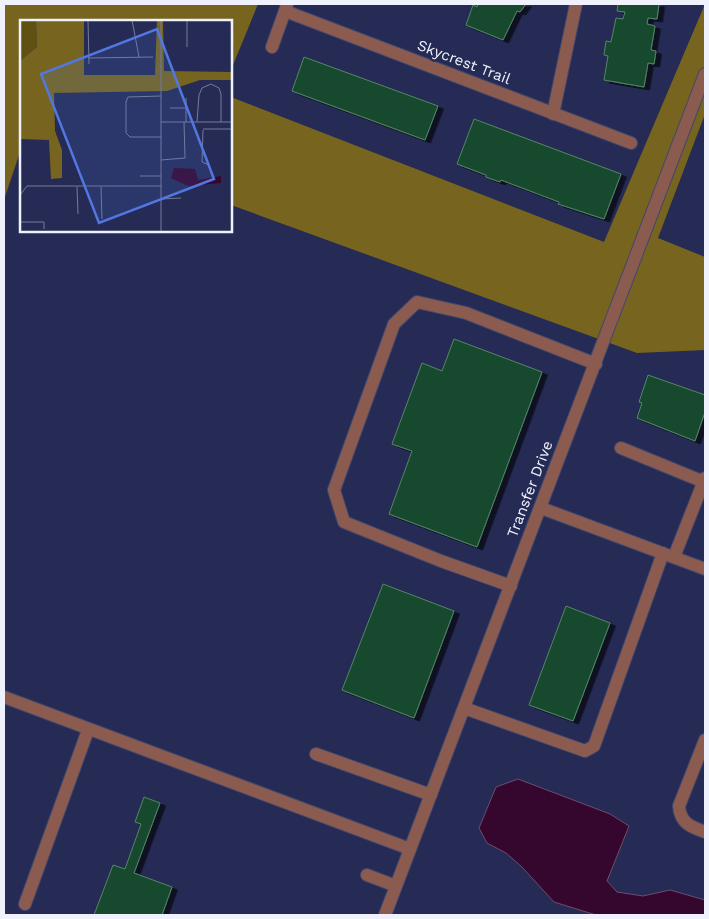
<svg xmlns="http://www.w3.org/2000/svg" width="709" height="919" font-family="'Work Sans',sans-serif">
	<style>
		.forest { fill: #77651f }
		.water { fill: #35062e; stroke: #6d4d6c }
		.building { fill: #184a2d; stroke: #548665; filter: url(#shadow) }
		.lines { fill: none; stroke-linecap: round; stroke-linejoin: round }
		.minor-casing { stroke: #41476d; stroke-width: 14 }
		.minor { stroke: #8c5b4f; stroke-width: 12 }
		.labels { text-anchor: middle; stroke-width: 5; stroke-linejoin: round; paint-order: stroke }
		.street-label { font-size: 15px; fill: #eff2fd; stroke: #252b55 }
		.inset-road { fill: none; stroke: #767b98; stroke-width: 1 }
		.view { fill: #5277e1; fill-opacity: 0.15; stroke: #5277e1; stroke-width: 2.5 }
		.inset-edge { fill: none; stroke: #eff2fd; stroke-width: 2.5 }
	</style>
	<defs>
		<filter id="shadow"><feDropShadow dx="5.5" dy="3" stdDeviation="0" flood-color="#0009"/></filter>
	</defs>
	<rect width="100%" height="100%" fill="#252b55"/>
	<!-- forest -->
	<path class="forest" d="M4,4h254l-27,66v-49h-210v128l-17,51z
		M705,4v110l-47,124 47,19v93l-68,3 -406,-148v-108l373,145z"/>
	<!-- water -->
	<path class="water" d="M518,779l92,35 19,12 -22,55 10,11 26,4 27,-6 35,10v15h-109l-42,-13 -32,-35 -16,-14 -19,-10 -8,-15 17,-41z"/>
	<!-- building -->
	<path class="building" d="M478,4h48l-6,8 -3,-1 -14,29 -37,-15 7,-20 4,2z
		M618,4h41l-2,15 -9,-1 -1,6 8,2 -4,24 5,1 -2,13 -6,-1 -4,24 -40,-7 4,-24 -4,-1 2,-14 5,1 5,-24 7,1 2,-7 -8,-1z
		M304,57l134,49 -13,34 -133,-49z
		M474,119l147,55 -17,45 -46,-15 1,-2 -58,-22 -1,2 -14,-5v-2l-29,-11z
		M454,339l88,33 -65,175 -88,-33 23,-63 -20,-7 30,-81 20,8z
		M648,375l57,20v17l-10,29 -58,-23 5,-15 -3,-1z
		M383,584l71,27 -40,107 -72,-28z
		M566,606l44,17 -37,98 -44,-16z
		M144,797l16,6 -26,70 38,14 -10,28h-68l19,-50 12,4 16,-45 -6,-2z"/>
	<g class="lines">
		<defs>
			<path id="minor" d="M285,11l346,132
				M272,47l15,-42
				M553,114l23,-110
				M621,448l83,34
				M541,508l164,61
				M674,557l31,-79
				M511,586l-70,-25 -97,-39 -10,-32 60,-166 23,-22 49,11 130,51
				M4,697l406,152
				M464,708l121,43 9,-5 69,-193
				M705,740l-26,66c1,17 12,21 26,26
				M316,754l115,41
				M367,875l29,11
				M25,904l63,-174
				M385,915l320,-841"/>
		</defs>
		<!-- minor casing -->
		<use href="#minor" class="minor-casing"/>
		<!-- minor -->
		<use href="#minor" class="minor"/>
	</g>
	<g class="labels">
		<!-- street labels -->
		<g class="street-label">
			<text transform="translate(464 62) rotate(21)" y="5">Skycrest Trail</text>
			<text transform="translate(530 489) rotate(-69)" y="5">Transfer Drive</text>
		</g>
	</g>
	<!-- overview -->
	<g transform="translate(20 20)">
		<rect width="212" height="212" fill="#252b55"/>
		<path d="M0,0h16l1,27 -17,14z" fill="#605112"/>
		<path d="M16,0h48v55h71l2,-55h6l1,51 68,1v8h-32l-33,11 -113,2 1,38 7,19v28l-11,1 -2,-39 -29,-1v-78l17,-14z" fill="#77651f"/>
		<path d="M154,148l21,1 3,11 23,-4v7l-33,3 -17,-8z" fill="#35062e"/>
		<path class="inset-road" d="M68,0l1,44M112,0l7,37M141,0v212M167,0v27M211,0l2,22M68,38l65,-1M141,76l-33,1 -2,5v31l4,4h31M150,88h16M141,102h72M166,102v-24M177,102l2,-27 3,-7 9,-4 8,4 2,6v28M183,109h30M183,110l-1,32 7,3M141,140l24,-2 -1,-36M120,156h21M57,167l1,27M81,167l1,32M0,175l7,-9h134M141,179l20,-1M0,202h24v7"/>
		<path class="view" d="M137,9l57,150 -115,44 -58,-149z"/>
		<rect width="212" height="212" class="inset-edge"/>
	</g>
	<!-- border -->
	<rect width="709" height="919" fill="none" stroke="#eff2fd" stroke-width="10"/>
</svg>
